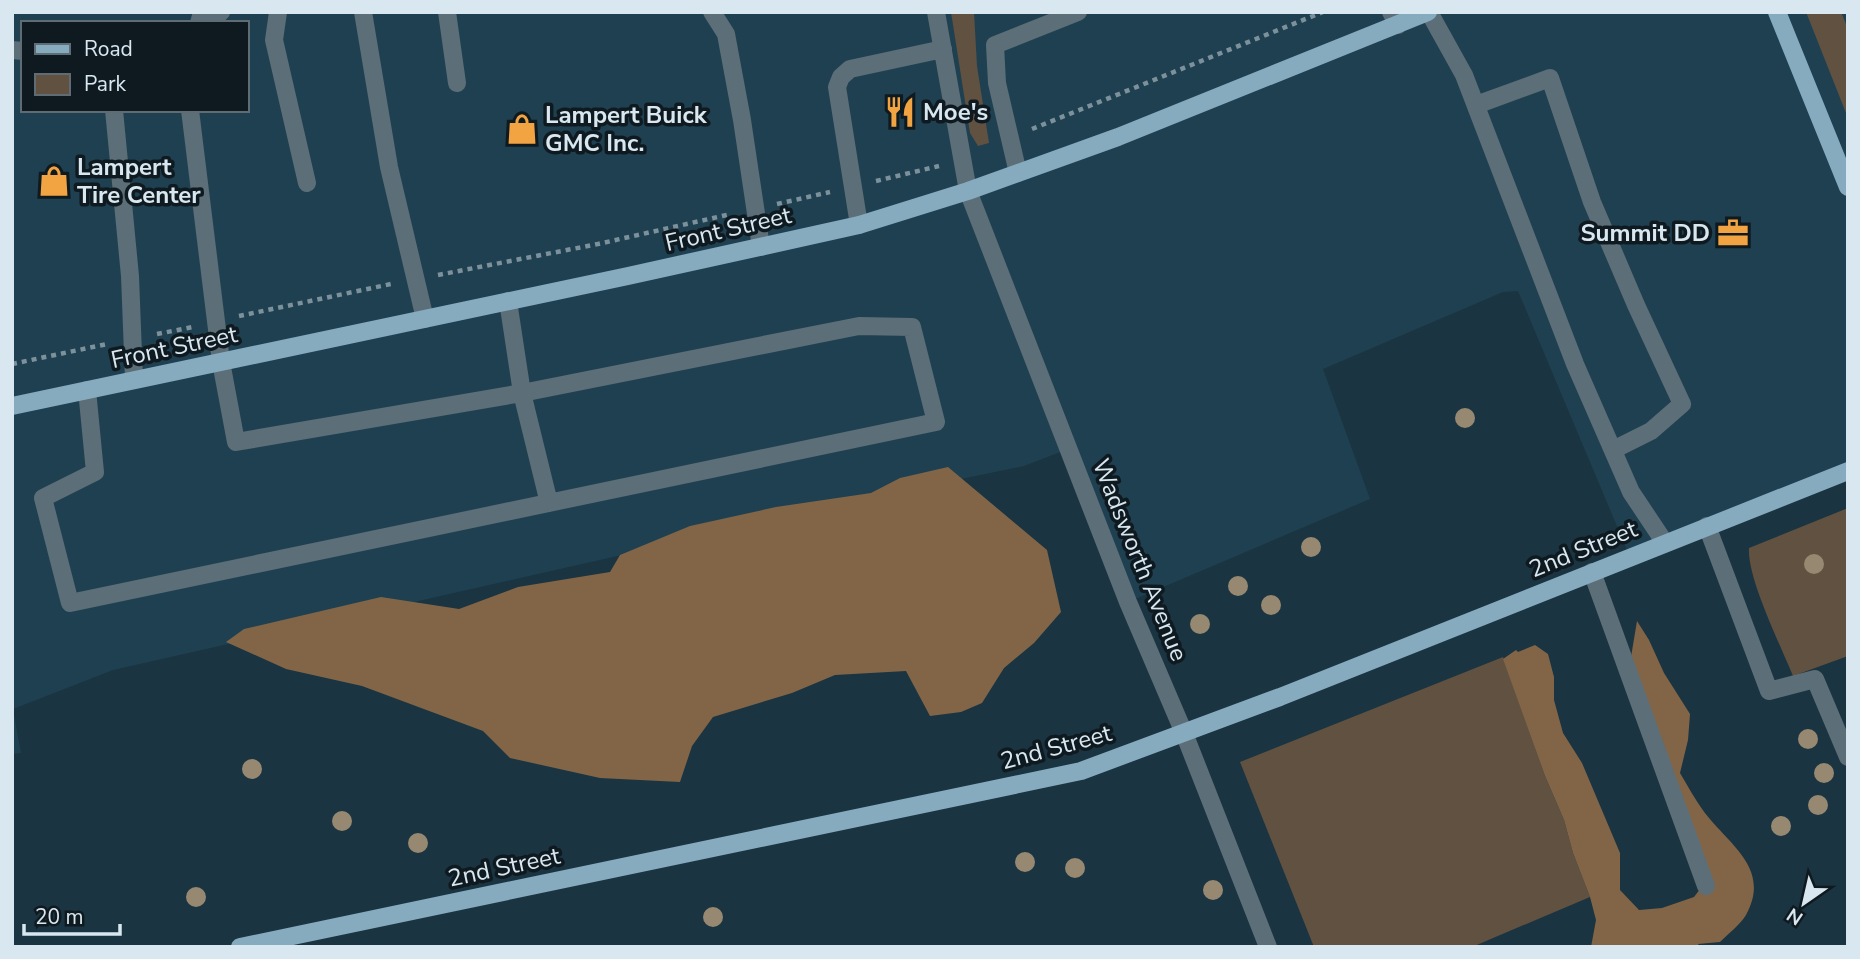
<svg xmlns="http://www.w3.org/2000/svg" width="1860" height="959" font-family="'Nunito Sans',sans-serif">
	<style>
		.built { fill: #1f4051; fill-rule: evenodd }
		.green { fill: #615140 }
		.forest { fill: #826547 }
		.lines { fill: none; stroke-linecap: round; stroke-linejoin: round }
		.path { stroke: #7c919b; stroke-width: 4.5; stroke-dasharray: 5 5; stroke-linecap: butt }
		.minor { stroke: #5c6e77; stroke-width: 18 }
		.major { stroke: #86aabe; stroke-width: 18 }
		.tree { fill: #978871 }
		.labels { text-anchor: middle; stroke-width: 7; stroke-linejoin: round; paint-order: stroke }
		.poi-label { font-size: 24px; font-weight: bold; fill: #d9e8f0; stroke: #0f1a20; text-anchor: start }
		.street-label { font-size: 24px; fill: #d9e8f0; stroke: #0f1a20 }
	</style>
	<rect width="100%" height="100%" fill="#1a3441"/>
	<!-- built -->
	<path class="built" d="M12,12h1836v459l-218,86 -112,-266 -15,1 -180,77 47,130 -242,103 -60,-153 -44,17 -97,20 -814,184 -100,39 8,44 -9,1zM23,23h224v87h-224z"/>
	<!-- green -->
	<path class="green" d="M951,12h23l3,54 12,77 -11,3 -8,-13z
		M1806,12l30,2 5,-2 7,17v89z
		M1848,508v148l-55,20c-12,-30 -46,-98 -44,-128z
		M1503,657l42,119 19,44 9,33 17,44 -118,50h-158l-74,-185z"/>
	<!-- forest -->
	<path class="forest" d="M948,467l99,83 14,62 -27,31 -30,25 -22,35 -21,9 -31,4 -24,-45 -71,4 -43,18 -79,24 -21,29 -12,36 -80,-4 -90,-20 -27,-27 -121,-45 -76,-17 -60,-27 18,-13 137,-32 78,12 59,-22 92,-15 10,-17 70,-29 86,-19 95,-14 29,-15z
		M1637,621l12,19 15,33 26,41 -2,26 -8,33c9,15 18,32 29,45 25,30 61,53 37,97 -6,10 -18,19 -26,27l-22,2 2,3h-109l5,-27 -6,-23 -17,-44 -9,-33 -19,-44 -42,-117 13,-9 2,2 17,-7 13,9 6,23v23l9,33 19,30 38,90v37l19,20 23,-2 32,-11 16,-21 -80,-213z"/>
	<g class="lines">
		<!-- path -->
		<path class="path" d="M1032,129l291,-117
			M876,181l63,-15
			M777,204l53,-12
			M438,275l160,-31 133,-30
			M239,316l152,-32
			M157,334l36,-7
			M12,364l95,-20"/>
		<!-- minor -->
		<path class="minor" d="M278,12l-4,28 33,143
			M363,12l26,155 36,152
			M447,12l10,71
			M712,12l14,22 16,86 19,127
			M936,12l32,179 160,411 56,131 84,214
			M1391,12l7,13
			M1429,12l35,63 111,289 56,128 34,51
			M199,23l2,-7 20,-4
			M12,50l11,1
			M1476,105l74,-27 42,124 44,103 46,99 -31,27 -38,19
			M114,110l16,166 4,104
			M190,110l31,252 15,80 286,-49 27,110
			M1018,173l-21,-90 -2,-38 83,-33
			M859,225l-22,-138 4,-10 9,-8 93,-20
			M87,390l8,82 -52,26 27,105 866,-181 -24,-95 -53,-1 -337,67 -14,-92
			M1707,526l62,165 46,-12 33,78
			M1592,572l114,314"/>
		<!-- major -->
		<path class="major" d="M1777,12l71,175
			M12,406l616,-130 231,-51 109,-34 150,-54 310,-125
			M240,947l841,-176 199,-74 568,-226"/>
	</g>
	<!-- trees -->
	<g class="tree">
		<circle cx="1465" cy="418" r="10"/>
		<circle cx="1311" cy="547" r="10"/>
		<circle cx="1814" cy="564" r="10"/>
		<circle cx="1238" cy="586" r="10"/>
		<circle cx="1271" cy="605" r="10"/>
		<circle cx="1200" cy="624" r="10"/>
		<circle cx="1808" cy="739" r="10"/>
		<circle cx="252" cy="769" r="10"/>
		<circle cx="1824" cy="773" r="10"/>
		<circle cx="1818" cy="805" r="10"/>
		<circle cx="342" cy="821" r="10"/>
		<circle cx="1781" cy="826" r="10"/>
		<circle cx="418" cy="843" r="10"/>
		<circle cx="1025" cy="862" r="10"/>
		<circle cx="1075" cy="868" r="10"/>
		<circle cx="1213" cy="890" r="10"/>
		<circle cx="196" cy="897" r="10"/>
		<circle cx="713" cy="917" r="10"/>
	</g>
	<!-- icons -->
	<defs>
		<symbol id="restaurant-bare" viewBox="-9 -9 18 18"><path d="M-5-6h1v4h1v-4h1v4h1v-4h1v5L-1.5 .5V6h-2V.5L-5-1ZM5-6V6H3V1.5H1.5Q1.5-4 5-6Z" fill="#f3a442" stroke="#0f1a20" stroke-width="2.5" paint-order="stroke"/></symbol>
		<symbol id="shop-bare" viewBox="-9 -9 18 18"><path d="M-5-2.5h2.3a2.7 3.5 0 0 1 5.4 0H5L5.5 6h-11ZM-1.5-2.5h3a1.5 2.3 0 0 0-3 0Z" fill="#f3a442" stroke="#0f1a20" stroke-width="2.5" paint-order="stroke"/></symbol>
		<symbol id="office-bare" viewBox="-9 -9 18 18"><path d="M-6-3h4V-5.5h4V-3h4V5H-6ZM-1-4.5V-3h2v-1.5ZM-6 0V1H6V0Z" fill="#f3a442" stroke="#0f1a20" stroke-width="2.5" paint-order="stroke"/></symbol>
	</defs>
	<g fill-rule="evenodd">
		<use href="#restaurant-bare" x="878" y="90" width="44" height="44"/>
		<use href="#shop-bare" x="500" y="107" width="44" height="44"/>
		<use href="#shop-bare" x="32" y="159" width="44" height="44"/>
		<use href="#office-bare" x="1711" y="211" width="44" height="44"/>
	</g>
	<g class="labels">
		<!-- poi labels -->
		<g class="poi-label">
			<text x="923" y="120">Moe's</text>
			<text x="545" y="123">Lampert Buick<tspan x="545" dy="28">GMC Inc.</tspan></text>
			<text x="77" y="175">Lampert<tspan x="77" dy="28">Tire Center</tspan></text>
			<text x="1710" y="241" text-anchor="end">Summit DD</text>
		</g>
		<!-- street labels -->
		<g class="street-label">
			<text transform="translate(728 229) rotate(-13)" y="8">Front Street</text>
			<text transform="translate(174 347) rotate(-12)" y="8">Front Street</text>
			<text transform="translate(1583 549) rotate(-22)" y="8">2nd Street</text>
			<text transform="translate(1140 560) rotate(68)" y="8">Wadsworth Avenue</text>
			<text transform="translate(1056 747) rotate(-15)" y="8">2nd Street</text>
			<text transform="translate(504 867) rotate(-12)" y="8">2nd Street</text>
		</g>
	</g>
	<!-- border -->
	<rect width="1860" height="959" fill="none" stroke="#d9e8f0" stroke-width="28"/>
	<!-- legend -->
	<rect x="21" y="21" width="228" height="91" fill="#0f1a20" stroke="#606c73" stroke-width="2"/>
	<rect x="35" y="44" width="35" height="10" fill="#86aabe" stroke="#606c73" stroke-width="2"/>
	<text x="84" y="56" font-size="21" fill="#d9e8f0">Road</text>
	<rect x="35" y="74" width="35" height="21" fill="#615140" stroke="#606c73" stroke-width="2"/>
	<text x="84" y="91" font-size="21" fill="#d9e8f0">Park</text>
	<!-- north arrow -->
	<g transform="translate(1804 903) rotate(214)" stroke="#0f1a20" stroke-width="5" paint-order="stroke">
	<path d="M0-5L12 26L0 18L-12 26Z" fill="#d9e8f0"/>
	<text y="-10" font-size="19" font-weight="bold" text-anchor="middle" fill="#d9e8f0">N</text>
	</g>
	<!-- scale -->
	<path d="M24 924v10h96v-10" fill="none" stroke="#d9e8f0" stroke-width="3.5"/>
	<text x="35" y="924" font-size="21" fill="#d9e8f0" stroke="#0f1a20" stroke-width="5" paint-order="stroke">20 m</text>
</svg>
